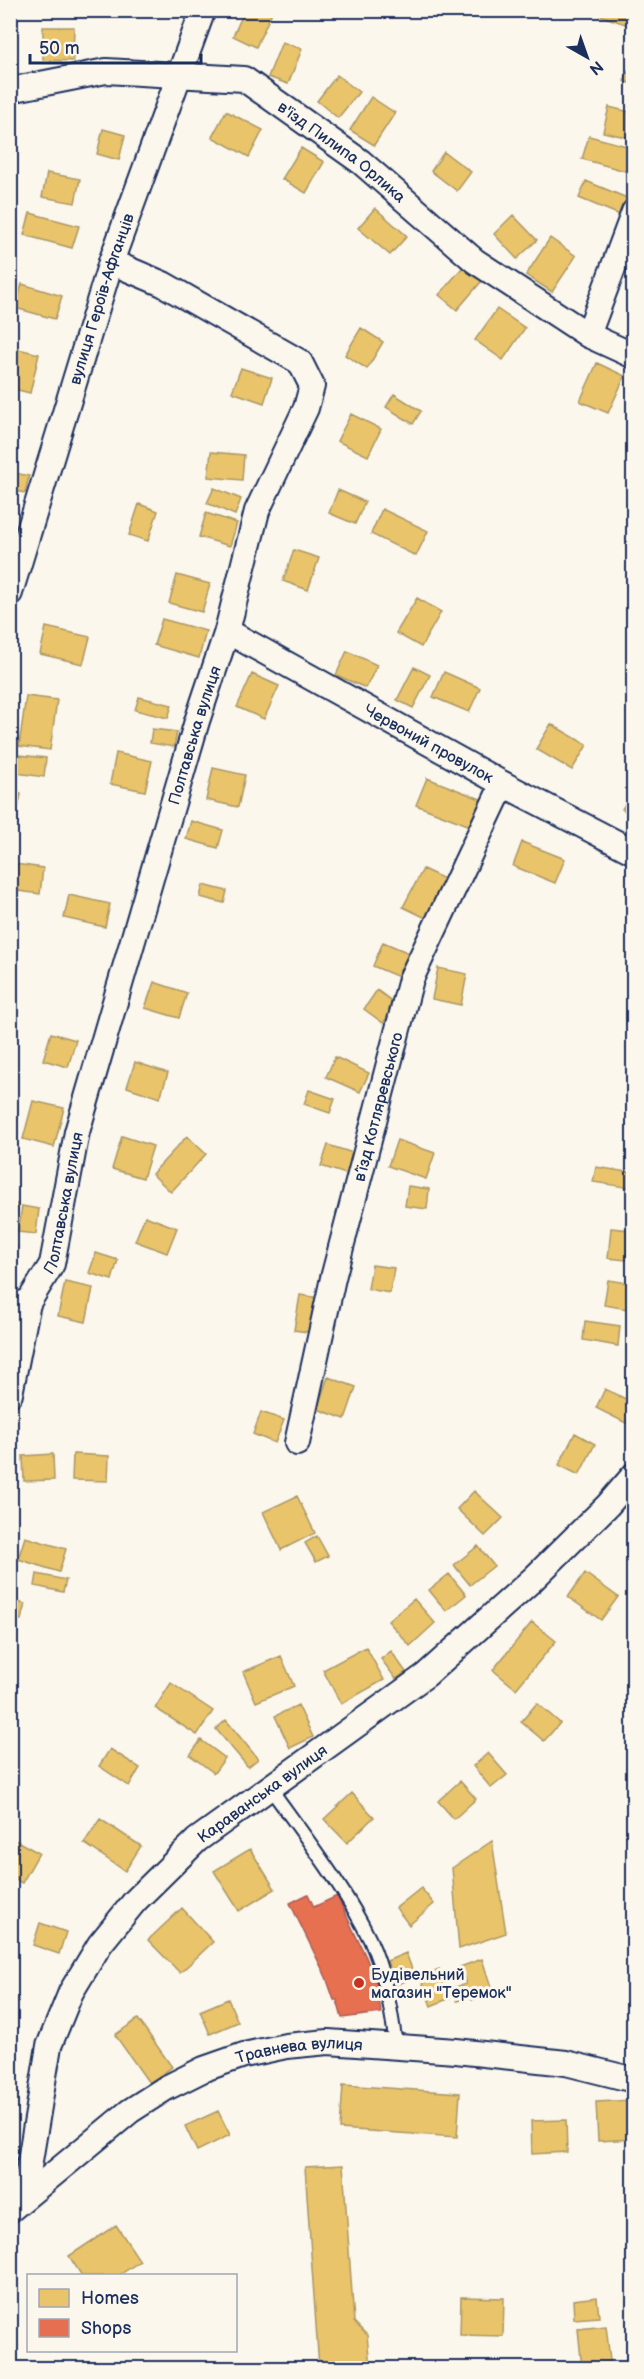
<svg xmlns="http://www.w3.org/2000/svg" width="644" height="2379" font-family="'Balsamiq Sans',sans-serif">
	<style>
		.homes { fill: #e9c46a; stroke: #ab9766; stroke-width: 1.5 }
		.shops { fill: #e76f51; stroke: #aa5c55; stroke-width: 1.5 }
		.lines { fill: none; stroke-linecap: round; stroke-linejoin: round }
		.lane-casing { stroke: #1b2f5e; stroke-width: 16 }
		.street-casing { stroke: #1b2f5e; stroke-width: 28 }
		.lane { stroke: #fbf7ec; stroke-width: 12 }
		.street { stroke: #fbf7ec; stroke-width: 24 }
		.poi-dot { fill: #c8321e; stroke: #fbf7ec; stroke-width: 2 }
		.labels { text-anchor: middle; stroke-width: 6; stroke-linejoin: round; paint-order: stroke }
		.street-label { font-size: 16px; fill: #1b2f5e; stroke: #fbf7ec }
		.poi-label { font-size: 16px; fill: #1b2f5e; stroke: #fbf7ec; text-anchor: start }
	</style>
	<rect width="100%" height="100%" fill="#fbf7ec"/>
	<filter id="ink" filterUnits="userSpaceOnUse"><feTurbulence type="fractalNoise" baseFrequency=".0167" numOctaves="2"/><feDisplacementMap in="SourceGraphic" scale="12" xChannelSelector="R" yChannelSelector="G"/><feConvolveMatrix kernelMatrix="1 2 1 2 8 2 1 2 1" color-interpolation-filters="sRGB"/></filter>
	<g filter="url(#ink)">
		<!-- homes -->
		<path class="homes" d="M245,10h28l-17,37 -23,-11z
			M598,10h36v17l-38,-13z
			M43,27h31l-1,34 -30,-1z
			M282,42l20,7 -14,35 -20,-7z
			M634,58v27l-10,-4z
			M337,75l22,17 -21,26 -21,-17z
			M371,97l24,16 -21,32 -24,-15z
			M609,107l25,6v26l-31,-7z
			M226,111l37,19 -14,27 -37,-20z
			M103,129l22,6 -6,25 -22,-6z
			M589,136l45,12 -5,24 -47,-13z
			M301,148l23,14 -18,31 -24,-14z
			M444,152l27,20 -14,19 -26,-20z
			M47,173l33,6 -5,24 -33,-6z
			M586,181l41,17 -7,17 -41,-17z
			M375,208l32,28 -17,19 -32,-27z
			M30,213l49,13 -7,22 -48,-13z
			M513,215l24,25 -20,19 -23,-25z
			M550,238l26,18 -24,36 -26,-17z
			M468,261l18,15 -29,34 -18,-15z
			M22,284l40,12 -7,23 -40,-11z
			M497,309l28,19 -22,32 -28,-20z
			M361,328l22,14 -16,27 -22,-14z
			M10,347l29,7 -9,39 -20,-5z
			M597,363l28,13 -17,37 -28,-12z
			M241,368l31,10 -8,25 -32,-11z
			M394,394l27,17 -8,13 -27,-17z
			M351,414l30,15 -13,27 -31,-15z
			M211,452l33,3 -2,25 -34,-3z
			M15,473l14,3 -4,17 -14,-3z
			M214,488l27,11 -6,16 -28,-12z
			M338,490l27,12 -10,22 -26,-11z
			M139,504l19,7 -10,30 -19,-6z
			M382,509l46,22 -12,25 -45,-22z
			M206,513l31,10 -7,23 -31,-9z
			M294,550l25,8 -11,32 -25,-9z
			M177,575l33,9 -8,28 -33,-9z
			M417,598l24,14 -20,35 -25,-14z
			M162,619l44,12 -7,27 -45,-13z
			M46,627l44,10 -7,27 -43,-10z
			M347,651l30,14 -11,23 -30,-13z
			M414,667l16,8 -17,33 -16,-8z
			M444,672l36,16 -11,24 -36,-15z
			M252,674l27,12 -15,33 -27,-12z
			M26,696l31,4 -7,50 -31,-4z
			M139,697l33,8 -4,13 -33,-8z
			M551,724l36,21 -15,25 -36,-21z
			M152,729l25,3 -3,15 -24,-4z
			M116,753l36,8 -7,30 -35,-7z
			M10,754l36,4 -2,19 -34,-5z
			M213,768l32,7 -7,32 -32,-7z
			M427,778l56,22 -10,27 -57,-22z
			M634,790v26l-12,-7z
			M10,792l11,2 -6,29h-5z
			M191,821l32,9 -5,18 -32,-9z
			M522,842l43,17 -10,24 -42,-17z
			M15,864l28,4 -3,26 -29,-4z
			M423,869l26,12 -19,39 -27,-13z
			M203,885l24,6 -3,12 -24,-6z
			M69,895l41,9 -5,23 -41,-9z
			M383,942l26,11 -10,24 -26,-11z
			M438,968l29,6 -6,31 -29,-6z
			M154,982l33,11 -8,25 -34,-10z
			M377,990l20,15 -14,18 -19,-14z
			M51,1033l25,7 -8,27 -25,-7z
			M335,1057l34,16 -9,19 -34,-15z
			M135,1062l33,11 -8,25 -33,-11z
			M309,1090l26,9 -5,14 -26,-9z
			M33,1101l31,7 -10,39 -31,-8z
			M122,1136l31,10 -10,32 -31,-9z
			M187,1136l19,18 -35,38 -19,-18z
			M397,1140l38,13 -9,26 -38,-13z
			M328,1145l28,9 -7,21 -28,-9z
			M596,1167l38,6 -3,15 -38,-6z
			M408,1186l21,3 -2,20 -22,-3z
			M10,1203l7,1 -1,17h-6z
			M22,1206l17,3 -3,25 -18,-2z
			M145,1216l32,12 -10,25 -32,-12z
			M611,1228l19,2 -4,30 -18,-2z
			M10,1246h7v29h-7z
			M96,1253l22,7 -6,20 -23,-7z
			M372,1265l22,3 -4,25 -22,-4z
			M608,1280l26,4v26l-30,-5z
			M65,1282l28,6 -7,34 -28,-6z
			M300,1295l19,3 -5,35 -20,-3z
			M585,1321l35,5 -2,20 -35,-6z
			M328,1377l28,10 -11,32 -28,-10z
			M605,1389l29,14v16l-4,6 -34,-17z
			M261,1412l23,8 -9,23 -22,-9z
			M575,1433l20,11 -16,31 -20,-10z
			M53,1454l1,26 -30,1 -1,-25z
			M73,1454l36,2 -1,25 -36,-1z
			M474,1491l29,27 -18,18 -28,-27z
			M297,1496l18,37 -34,17 -18,-38z
			M317,1536l11,20 -12,6 -11,-19z
			M25,1537l41,12 -7,23 -41,-13z
			M478,1546l16,20 -24,19 -16,-20z
			M585,1573l33,24 -17,23 -33,-23z
			M37,1574l29,6 -3,12 -28,-6z
			M449,1574l17,21 -20,16 -17,-21z
			M414,1599l21,24 -25,23 -22,-25z
			M10,1600l15,4 -4,16 -11,-2z
			M532,1622l24,19 -40,48 -23,-19z
			M366,1647l18,33 -43,24 -18,-34z
			M391,1651l15,21 -10,7 -15,-20z
			M281,1656l13,30 -38,16 -13,-30z
			M171,1683l42,28 -16,24 -42,-27z
			M537,1703l23,20 -16,18 -23,-19z
			M298,1705l15,32 -23,11 -15,-32z
			M226,1720l32,39 -10,8 -32,-38z
			M201,1740l24,18 -11,15 -24,-18z
			M110,1749l30,19 -11,18 -30,-20z
			M488,1753l19,22 -16,13 -18,-22z
			M460,1781l16,18 -22,20 -16,-18z
			M352,1793l22,24 -27,26 -23,-24z
			M100,1819l41,27 -16,25 -41,-28z
			M13,1839l26,14 -17,30 -12,-6v-33z
			M492,1841l14,92 -47,16 -7,-81z
			M250,1849l25,40 -36,22 -25,-40z
			M421,1888l13,16 -25,21 -13,-17z
			M182,1908l31,34 -33,31 -32,-33z
			M40,1923l26,9 -7,22 -26,-9z
			M406,1953l9,24 -19,8 -9,-24z
			M482,1959l11,34 -21,7 -1,-4 -14,5 -5,-13 14,-4 -6,-17z
			M439,1969l11,29 -19,8 -11,-29z
			M228,1999l10,23 -28,12 -10,-23z
			M138,2019l34,48 -23,16 -34,-48z
			M343,2085l117,8 -3,44 -117,-8z
			M634,2100v39l-36,2 -2,-39z
			M218,2111l12,24 -33,16 -12,-25z
			M566,2120l1,32 -35,2 -1,-33z
			M343,2165l11,157 13,13 3,33h-51l-14,-201z
			M116,2225l24,36 -22,15h-36l-13,-20z
			M461,2297l43,1 -1,38 -43,-1z
			M597,2297l2,20 -25,2 -1,-19z
			M606,2326l5,42h-29l-4,-39z"/>
		<!-- shops -->
		<path class="shops" d="M308,1894l6,13 23,-11 29,61 11,28 4,28 -39,5 -5,-18h-3l-8,-23 -36,-74z"/>
		<g class="lines">
			<defs>
				<path id="lane" d="M270,1788c35,49 74,98 100,152 15,33 22,72 26,107"/>
				<g id="street">
					<path id="s1" d="M10,90l96,-19 138,8 117,83 114,99 113,74 46,21"/>
					<path d="M588,335l46,-123"/>
					<path id="s2" d="M10,593l101,-331 92,-252"/>
					<path id="s3" d="M227,631l276,153 131,68"/>
					<path id="s4" d="M10,1304l18,-1 24,-39 25,-132 120,-411 30,-90 30,-120 49,-103 6,-22 -12,-24 -137,-78 -52,-22"/>
					<path d="M10,1394l18,-91"/>
					<path id="s5" d="M297,1443l36,-165 78,-299 92,-195"/>
					<path id="s6" d="M24,2197l25,-151 22,-54 29,-48 35,-43 62,-61 229,-165 107,-96 75,-74 26,-30"/>
					<path id="s7" d="M10,2210l120,-99 36,-23 38,-19 40,-14 42,-9 42,-4 128,9 110,12 68,17"/>
				</g>
			</defs>
			<!-- lane casing -->
			<use href="#lane" class="lane-casing"/>
			<!-- street casing -->
			<use href="#street" class="street-casing"/>
			<!-- lane -->
			<use href="#lane" class="lane"/>
			<!-- street -->
			<use href="#street" class="street"/>
		</g>
	</g>
	<!-- markers -->
	<circle class="poi-dot" cx="359" cy="1983" r="6"/>
	<g class="labels">
		<!-- street labels -->
		<g class="street-label">
			<text dy="6" stroke="none"><textPath href="#s1" startOffset="358">в'їзд Пилипа Орлика</textPath></text>
			<text dy="6" stroke="none"><textPath href="#s2" startOffset="308">вулиця Героїв-Афганців</textPath></text>
			<text dy="6" stroke="none"><textPath href="#s4" startOffset="612">Полтавська вулиця</textPath></text>
			<text dy="6" stroke="none"><textPath href="#s3" startOffset="231">Червоний провулок</textPath></text>
			<text dy="6" stroke="none"><textPath href="#s5" startOffset="346">в’їзд Котляревського</textPath></text>
			<text dy="6" stroke="none"><textPath href="#s4" startOffset="126">Полтавська вулиця</textPath></text>
			<text dy="6" stroke="none"><textPath href="#s6" startOffset="490">Караванська вулиця</textPath></text>
			<text dy="6" stroke="none"><textPath href="#s7" startOffset="339">Травнева вулиця</textPath></text>
		</g>
		<!-- poi labels -->
		<g class="poi-label">
			<text x="371" y="1980">Будівельний<tspan x="371" dy="18">магазин "Теремок"</tspan></text>
		</g>
	</g>
	<!-- margin -->
	<rect width="644" height="2379" fill="none" stroke="#fbf7ec" stroke-width="36"/>
	<rect x="18" y="18" width="608" height="2343" fill="none" stroke="#1b2f5e" stroke-width="2" filter="url(#ink)"/>
	<!-- legend -->
	<rect x="27" y="2274" width="210" height="78" fill="#fbf7ec" stroke="#a1a7b3" stroke-width="1.5"/>
	<rect x="39" y="2289" width="30" height="18" fill="#e9c46a" stroke="#a1a7b3" stroke-width="1.5"/>
	<text x="81" y="2304" font-size="18" fill="#1b2f5e">Homes</text>
	<rect x="39" y="2319" width="30" height="18" fill="#e76f51" stroke="#a1a7b3" stroke-width="1.5"/>
	<text x="81" y="2334" font-size="18" fill="#1b2f5e">Shops</text>
	<!-- north arrow -->
	<g transform="translate(587 57) rotate(140)" stroke="#fbf7ec" stroke-width="4.5" paint-order="stroke">
	<path d="M0-4.5L10 22L0 15L-10 22Z" fill="#1b2f5e"/>
	<text y="-9" font-size="16" font-weight="bold" text-anchor="middle" fill="#1b2f5e">N</text>
	</g>
	<!-- scale -->
	<path d="M30 54v9h171v-9" fill="none" stroke="#1b2f5e" stroke-width="3"/>
	<text x="39" y="54" font-size="18" fill="#1b2f5e" stroke="#fbf7ec" stroke-width="4.5" paint-order="stroke">50 m</text>
</svg>
